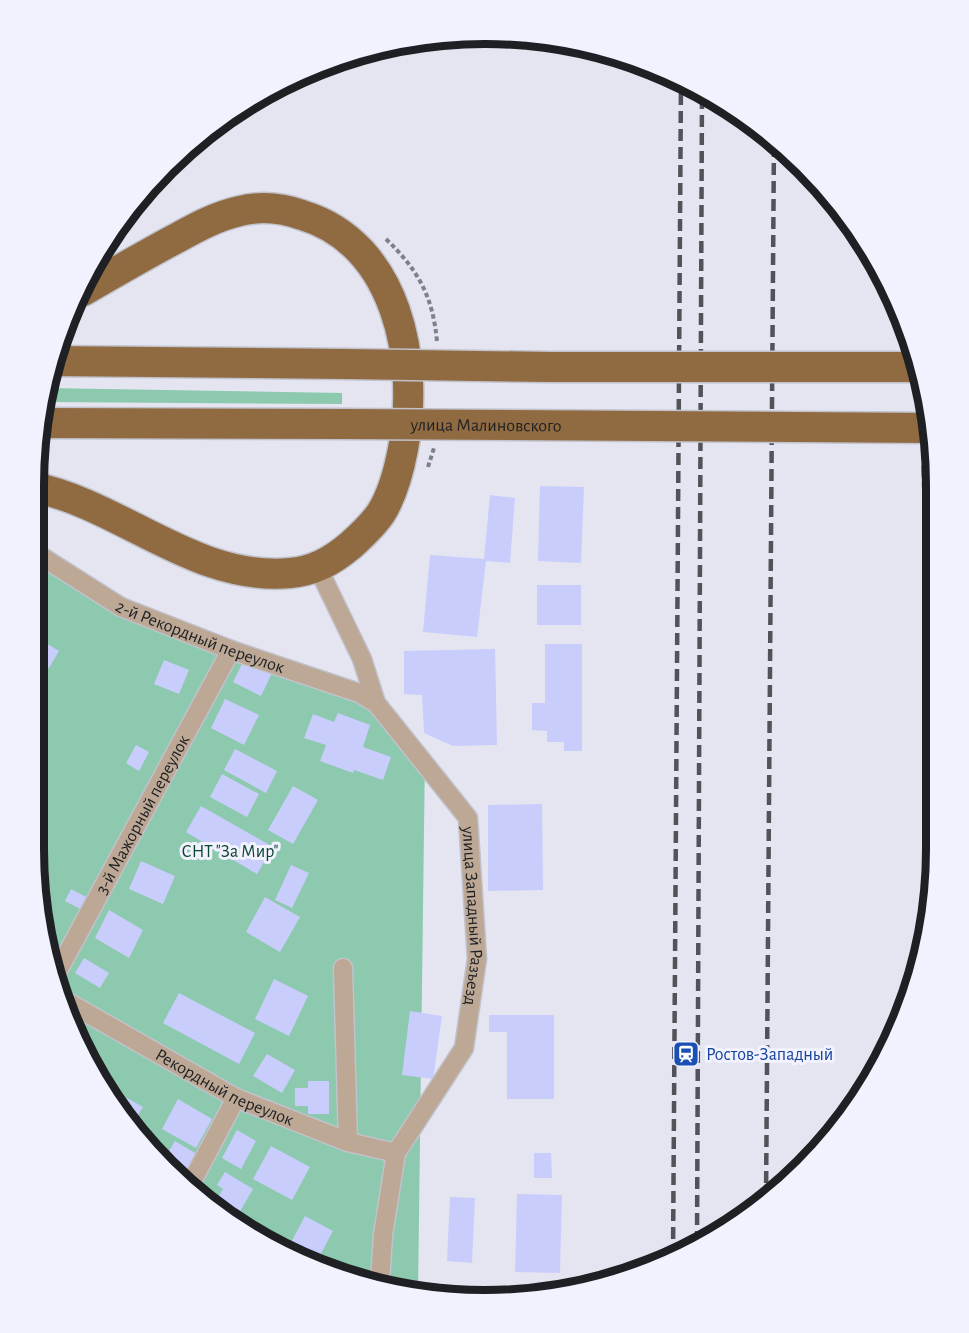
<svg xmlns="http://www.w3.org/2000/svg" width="969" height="1333" font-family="'Alegreya Sans',sans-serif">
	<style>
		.green { fill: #8cc9ae }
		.building { fill: #c9cdfc }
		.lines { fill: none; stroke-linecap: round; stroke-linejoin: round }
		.minor-casing { stroke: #c1c2cc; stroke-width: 21 }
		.trunk-casing { stroke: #c1c2cc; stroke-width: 33 }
		.path { stroke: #7e7f87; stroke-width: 4; stroke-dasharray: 4.5 3; stroke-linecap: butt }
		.minor { stroke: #bca894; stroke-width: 18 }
		.trunk { stroke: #906a40; stroke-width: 30 }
		.rail { stroke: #525359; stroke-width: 4.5; stroke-dasharray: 12 6; stroke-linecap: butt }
		.trunk-bridge-casing { stroke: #c1c2cc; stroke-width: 33; stroke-linecap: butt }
		.trunk-bridge { stroke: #906a40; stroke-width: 30 }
		.labels { text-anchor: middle; stroke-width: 6; stroke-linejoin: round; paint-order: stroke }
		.street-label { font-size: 18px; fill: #1f2024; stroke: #f1f2fe }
		.park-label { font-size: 18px; fill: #0b4430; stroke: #f1f2fe }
		.transit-label { font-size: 18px; fill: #164399; stroke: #f1f2fe; text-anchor: start }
		.rim { fill: none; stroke: #1f2024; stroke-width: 8 }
	</style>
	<rect width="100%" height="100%" fill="#e4e5f1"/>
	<!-- green -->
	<path class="green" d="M46,388l296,5v11l-298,-2z
		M33,546l96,57 254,97 42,54 -7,540 -133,-40 -98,-66 -78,-89 -61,-133 -15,-118z"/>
	<!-- building -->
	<path class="building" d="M389,45l-1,10 -31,-3 10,-4z
		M540,486l44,1 -3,76 -43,-2z
		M490,495l25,3 -5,65 -24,-2 -9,76 -54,-5 7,-77 54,4z
		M537,585h44v40h-44z
		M33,622l8,4 -8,15z
		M46,643l13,8 -10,17 -12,-7z
		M545,644h37v107h-18v-9h-17v-11l-15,-1v-27h13z
		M495,649l2,96 -44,1 -29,-13 -2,-38 -18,-1v-43z
		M164,660l25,10 -10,24 -25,-10z
		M244,660l28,13 -11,23 -28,-14z
		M225,699l34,16 -15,30 -33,-17z
		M338,713l32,12 -7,22 28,10 -8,23 -29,-10 -1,3 -33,-12 6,-16 -22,-7 9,-24 21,8z
		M136,745l13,7 -10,19 -13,-8z
		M235,749l42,22 -11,22 -42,-23z
		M222,774l37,20 -12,23 -37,-20z
		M293,786l25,14 -25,44 -25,-14z
		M542,804l1,86 -55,1v-86z
		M201,806l72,41 -16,27 -71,-42z
		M141,861l34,15 -12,28 -34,-15z
		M291,865l18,8 -17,35 -17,-8z
		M71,889l19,10 -6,12 -19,-10z
		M265,897l35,20 -20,35 -34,-20z
		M109,910l34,20 -14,28 -34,-20z
		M84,958l25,15 -9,15 -25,-15z
		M274,979l34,17 -19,40 -34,-17z
		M179,993l76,40 -16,31 -76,-41z
		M410,1011l32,5 -9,63 -31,-4z
		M489,1015h65v84h-47v-67h-18z
		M267,1054l28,16 -13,23 -29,-17z
		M308,1081h21v33h-21v-8h-13v-18h13z
		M120,1094l23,13 -8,13 -16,-9 -5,-6z
		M178,1099l34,20 -16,29 -34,-19z
		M237,1130l19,11 -15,28 -19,-11z
		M175,1141l25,15 -9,15 -10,-5 -6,8 -12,-13z
		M271,1146l39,21 -18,33 -39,-21z
		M534,1153h17l1,25h-18z
		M225,1172l28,17 -18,31 -22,-15 10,-16 -6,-4z
		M517,1194l45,1 -2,78 -45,-1z
		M450,1197l25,1 -3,65 -25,-2z
		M305,1216l28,15 -16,30 -28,-15z"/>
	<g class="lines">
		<defs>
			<g id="minor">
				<path id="s1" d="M33,551l88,56 110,43 128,43 17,10"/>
				<path id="s2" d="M318,568l44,91 14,44 92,115 9,141 -13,89 -68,105 -13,82 -3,47"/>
				<path d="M343,968l5,174"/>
				<path id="s3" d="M54,978l177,-328"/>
				<path id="s4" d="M64,1000l172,98 112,44 48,11"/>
				<path d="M188,1189l48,-91"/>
			</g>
			<path id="trunk" d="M51,361l294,3
				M41,423l304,1
				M33,487c89,18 162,95 257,86 24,-2 42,-12 61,-28 10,-9 22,-20 30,-32 12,-19 18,-43 22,-64 17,-87 -5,-205 -101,-234 -20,-7 -42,-9 -62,-4 -23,5 -43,16 -63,27 -32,17 -63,35 -94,53"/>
		</defs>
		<!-- minor casing -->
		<use href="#minor" class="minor-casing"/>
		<!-- trunk casing -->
		<use href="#trunk" class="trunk-casing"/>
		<!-- path -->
		<path class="path" d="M386,239c32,31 47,57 51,103
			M428,467l6,-19"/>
		<!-- minor -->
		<use href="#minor" class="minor"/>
		<!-- trunk -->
		<use href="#trunk" class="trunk"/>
		<!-- rail -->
		<path class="rail" d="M923,393l1,92 9,137
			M766,1201l8,-1062
			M697,1243l5,-1153
			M673,1257l8,-1177"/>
		<defs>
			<g id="trunk-bridge">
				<path d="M345,364l206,3h366"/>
				<path id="s5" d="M345,424l587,4"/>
			</g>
		</defs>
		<!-- trunk-bridge casing -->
		<use href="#trunk-bridge" class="trunk-bridge-casing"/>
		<!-- trunk-bridge -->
		<use href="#trunk-bridge" class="trunk-bridge"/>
	</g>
	<!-- icons -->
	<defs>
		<symbol id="station-square" viewBox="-11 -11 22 22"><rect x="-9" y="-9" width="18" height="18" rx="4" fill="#1a4fb4" stroke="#f1f2fe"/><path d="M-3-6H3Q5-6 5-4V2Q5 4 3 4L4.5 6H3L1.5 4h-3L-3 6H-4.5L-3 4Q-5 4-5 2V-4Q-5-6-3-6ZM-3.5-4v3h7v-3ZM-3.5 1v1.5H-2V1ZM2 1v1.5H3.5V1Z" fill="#fff"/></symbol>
	</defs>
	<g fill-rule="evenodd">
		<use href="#station-square" x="671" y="1039" width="30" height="30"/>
	</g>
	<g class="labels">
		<!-- street labels -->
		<g class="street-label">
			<text dy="6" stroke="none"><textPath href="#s5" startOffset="141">улица Малиновского</textPath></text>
			<text dy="6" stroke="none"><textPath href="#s1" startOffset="189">2-й Рекордный переулок</textPath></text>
			<text dy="6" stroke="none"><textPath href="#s3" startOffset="186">3-й Мажорный переулок</textPath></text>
			<text dy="6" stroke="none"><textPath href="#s2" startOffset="393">улица Западный Разъезд</textPath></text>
			<text dy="6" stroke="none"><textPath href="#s4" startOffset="183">Рекордный переулок</textPath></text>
		</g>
		<!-- park labels -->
		<g class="park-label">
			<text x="230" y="857">СНТ "За Мир"</text>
		</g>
		<!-- transit labels -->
		<g class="transit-label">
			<text x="706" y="1060">Ростов-Западный</text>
		</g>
	</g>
	<!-- crop -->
	<path d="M0 0H969V1333H0ZM485 44H485A441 441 0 0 1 926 485V849A441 441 0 0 1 485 1290H485A441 441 0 0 1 44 849V485A441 441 0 0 1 485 44Z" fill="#f1f2fe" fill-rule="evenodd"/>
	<path class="rim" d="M485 44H485A441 441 0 0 1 926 485V849A441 441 0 0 1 485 1290H485A441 441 0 0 1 44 849V485A441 441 0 0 1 485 44Z"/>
</svg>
